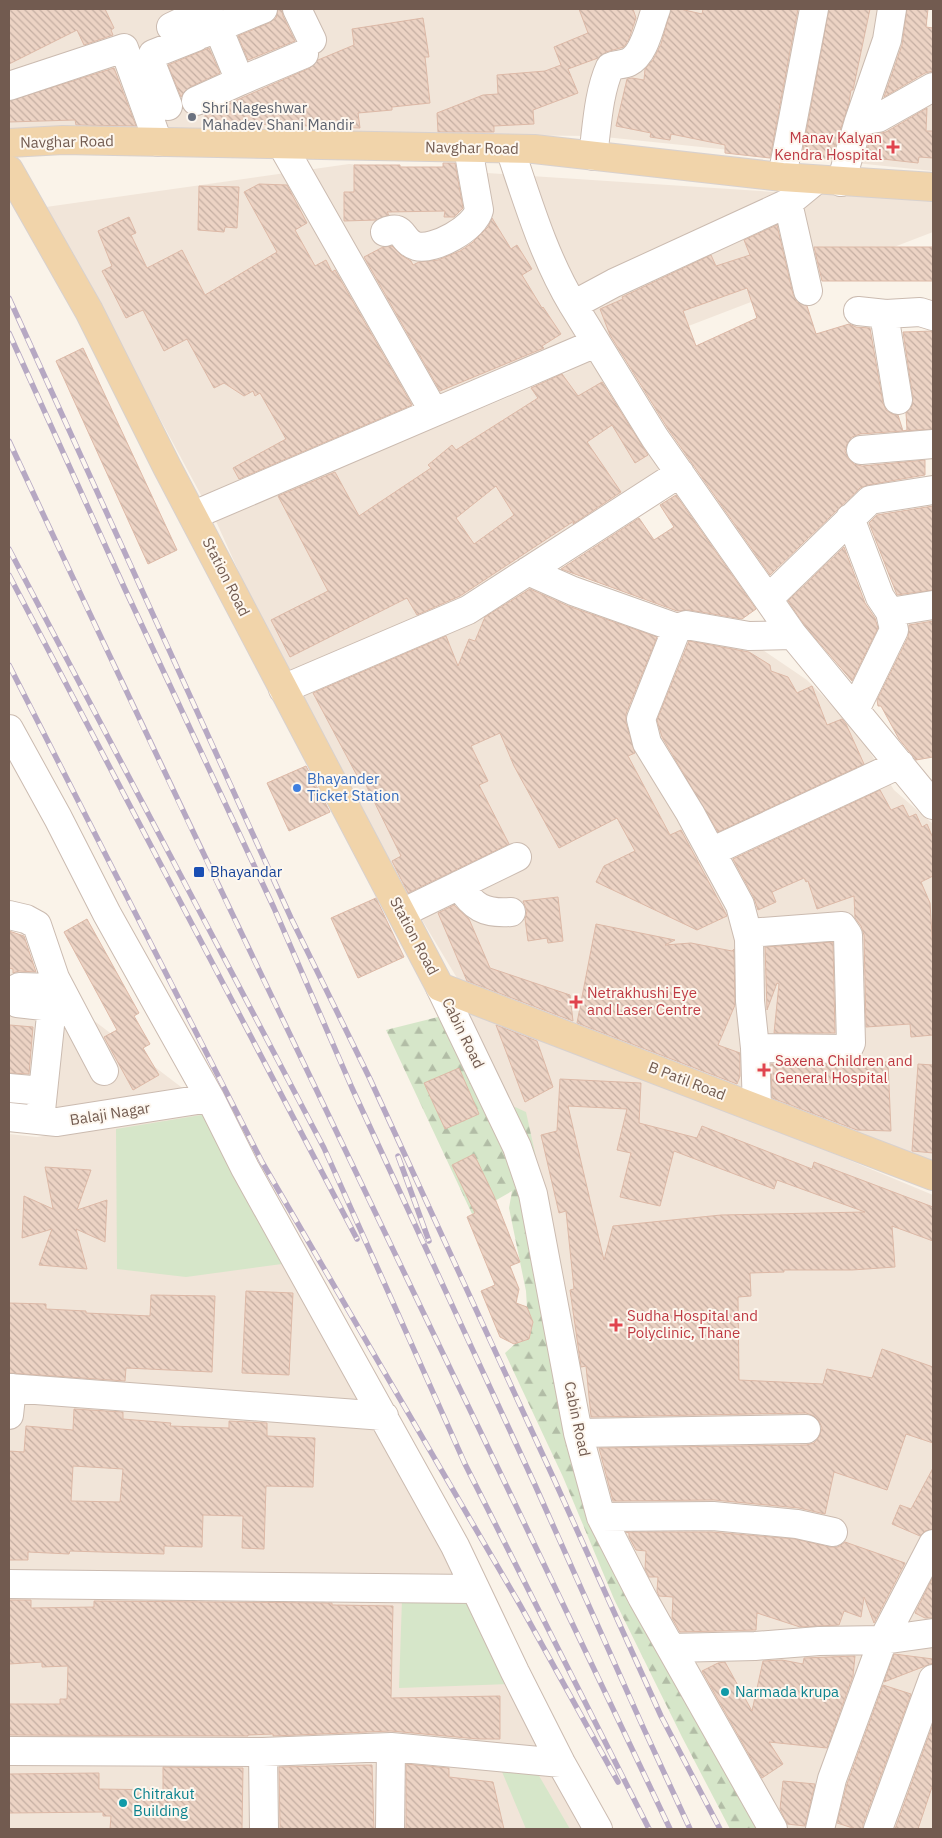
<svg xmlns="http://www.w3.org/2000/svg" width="942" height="1838" font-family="'IBM Plex Sans',sans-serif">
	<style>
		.residential { fill: #f1e5d9 }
		.forest { fill: url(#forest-firs) }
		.green { fill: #d6e6c9 }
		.building { fill: url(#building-back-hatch); stroke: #ddb9a7; fill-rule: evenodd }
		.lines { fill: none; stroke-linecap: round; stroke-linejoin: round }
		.minor-casing { stroke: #cbbbb0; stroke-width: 30 }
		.major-casing { stroke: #d8d1ce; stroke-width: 30 }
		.minor { stroke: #fff; stroke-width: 28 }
		.major { stroke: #f1d4aa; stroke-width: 28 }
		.rail-casing { stroke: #b6a8c3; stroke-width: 5.5 }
		.rail { stroke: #fdf7ef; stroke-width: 4; stroke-dasharray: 11; stroke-linecap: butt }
		.worship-dot { fill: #6b7280; stroke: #fdf7ef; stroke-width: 2 }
		.health-dot { fill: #e0444e; stroke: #fdf7ef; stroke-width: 2 }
		.shop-dot { fill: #3f7fe0; stroke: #fdf7ef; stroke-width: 2 }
		.transit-dot { fill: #1a4fb4; stroke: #fdf7ef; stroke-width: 2 }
		.culture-dot { fill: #0f9aa8; stroke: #fdf7ef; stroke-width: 2 }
		.labels { text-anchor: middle; stroke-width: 4; stroke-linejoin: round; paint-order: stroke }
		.worship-label { font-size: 15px; fill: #5b616d; stroke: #fdf7ef; text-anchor: start }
		.health-label { font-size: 15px; fill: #be3a42; stroke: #fdf7ef; text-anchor: start }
		.street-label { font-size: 15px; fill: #725b50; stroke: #fdf7ef }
		.shop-label { font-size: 15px; fill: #366cbe; stroke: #fdf7ef; text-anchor: start }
		.transit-label { font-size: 15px; fill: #164399; stroke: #fdf7ef; text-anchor: start }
		.culture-label { font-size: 15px; fill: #0d838f; stroke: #fdf7ef; text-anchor: start }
	</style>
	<defs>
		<pattern id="forest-firs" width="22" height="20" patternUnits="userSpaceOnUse" patternTransform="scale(1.25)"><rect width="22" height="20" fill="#d6e6c9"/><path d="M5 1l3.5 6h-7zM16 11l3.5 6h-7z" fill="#b2bda6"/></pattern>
		<pattern id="building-back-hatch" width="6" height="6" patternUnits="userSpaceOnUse" patternTransform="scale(1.25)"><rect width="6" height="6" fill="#ecd3c4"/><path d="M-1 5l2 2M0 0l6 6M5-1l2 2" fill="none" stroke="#c4aea2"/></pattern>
	</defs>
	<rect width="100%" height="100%" fill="#faf3e9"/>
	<!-- residential -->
	<path class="residential" d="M9,9h917l5,58h2v104l-338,-35 -214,-2 -372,5z
		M349,164l426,28 158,7v33l-333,128 67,110 -197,136 -184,70 -71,-157 361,-150 -368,139 -162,-301z
		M523,576l231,68 53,36 31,31 26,32 30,47 39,34v347l-463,-182 -13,-11 -82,-136 -78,-156z
		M9,956l180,137 -135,21 -45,-5z
		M451,998l136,53 346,144v634h-154l-104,-184 -54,-102 -113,-432z
		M216,1110l345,653 35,66h-587v-695l28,3z"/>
	<!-- forest -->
	<path class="forest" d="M442,1016l60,134 -7,-32 20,-11 11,5 17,77 54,300 167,340h-34l-48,-92 -68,-138 -51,-122 -58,-124 10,-9 14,-5 4,-17 -6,-15 -1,-16 -17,-83 3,-17 -40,23 -86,-184z"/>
	<!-- green -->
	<path class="green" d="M207,1114l75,150 -96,13 -69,-8 -1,-140z
		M402,1599h63l45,85 -111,4z
		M500,1767l38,7 32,55h-44z"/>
	<!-- building -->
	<path class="building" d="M9,9h96l9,19 -3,2 2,5 -29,10 -7,-15 -68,34z
		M278,9h4l1,7 12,25 -47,19 -10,-24 31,-13 7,-5z
		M579,9h54l3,9 -7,21 -5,8 -18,5 -8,6 -30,11 10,24 -45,17 1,14 -40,2v6h-56l-1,-19 46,-18 15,-1 -1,-19 48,-4 16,-6 -7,-18 34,-14z
		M671,9h9l22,5 1,-5h95l-28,149 -45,-5v-8l-54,-11 -1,6 -20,-3 1,-4 -35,-7 11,-47 5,-1 12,2 1,-11 8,-9 8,-16z
		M829,9h41l-17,81h-2l-2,13 -18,56 -29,-4z
		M907,9h21l-2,18 7,1v43l-8,2 -41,24 18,-52z
		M423,18l6,39h-4l5,46 -38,4v3l-34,3 2,15 -155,-6v-8l105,-46 8,-8 36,-15 -2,-16z
		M209,48l11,25 -30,14 -6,5 -3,5 -13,-32z
		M114,68l22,58 -60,-1 -1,-5 -66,2v-21z
		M927,108l-1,23h7v27l-14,-1 -1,6 -53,-6 6,-22 15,-3z
		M443,163h12l8,45 -9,9h-10l1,-6 -58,1 2,3 -13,5 -32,1v-29h10v-27h46v2h43z
		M259,184l28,1 20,38 -12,7 20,36 11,-6 6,12 3,-2 77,135 -173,74 -6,-11 53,-29 -26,-46 -5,3 -2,-5 -9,5 -20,-13 -10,5 -27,-49 -23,12 -21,-41 -17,8 -24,-47 10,-5 -14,-35 31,-14 7,16 -5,2 16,33 35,-18 23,45 72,-43 -33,-60z
		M199,186l40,1 -2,41 -12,-1 -1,5 -26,-2z
		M492,218l19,31 6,-4 15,24 -10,6 20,33 1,-1 18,27 -19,12 2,2 -104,43 -76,-134 19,-10 9,-1 9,9 10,6 2,4 6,-3 19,-2 22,-9 12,-8 16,-16z
		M777,225l16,69 4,8 10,4 9,28 33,-10 7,3 14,1 13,75 3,7 6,4 6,1 5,16 4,-1 -1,-17 6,-7 1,-8 -10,-66 30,-1v98l-73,5 -8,3 -5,7 -2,7 3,7 6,6 8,2 63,-6v15l-57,10 -8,3 -90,87 -102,-146 -58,-94 -10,-26 23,-10 -1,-2 89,-42 5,11 34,-11 -6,-15zM747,288l10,30 -61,28 -13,-35z
		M814,247h119v34h-111z
		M83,348l94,202 -29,14 -92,-203z
		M562,374l16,22 24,-14 46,73 -13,8 -23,-38 -25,17 34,50 -48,32 1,-3 -114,75 -43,19 -10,-17 -117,59 -19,-37 57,-29 -50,-95 57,-24 24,44 72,-48 -3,-3 24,-20 4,5 82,-52 -7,-10zM496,486l18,29 -40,29 -18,-26z
		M676,495l80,114 -14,10 -53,-9 -12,1 -116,-42 78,-51 15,22 20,-13 -14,-22z
		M933,506v84l-36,5 -28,-72 8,-8z
		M844,547l21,56 10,15 3,10 -26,53 -47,-55 -17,-25z
		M530,589l38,17 89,31 -31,77v9l9,30 -7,3 42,79 11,-5 46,86 -30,14 -101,-48 8,-16 31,-15 -18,-33 -58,30 -45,-82 -14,-33 -29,13 17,35 -9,4 30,59 -101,49 -16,-32 9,-5 -36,-73 -3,2 -49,-92 133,-57 12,30 11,-27 6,2 10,-24z
		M933,621v136l-17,3 -17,-21 -18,-33h-3l-1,-6 31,-63 1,-12z
		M689,641l60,11 21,13 1,6 17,6 9,16 15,-7 15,39 15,-6 4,5 18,40 -146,68 -56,-95 -5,-17z
		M306,766l24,46 -41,19 -22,-48z
		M880,790l11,20 12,-5 6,12 7,-3 6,13 5,-3 6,14v38l-12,6 9,21 3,48v84l-22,2 -1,-13 -44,3 -2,-92 -3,-9 -6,-8 -1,-22 -37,13 -9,-28 -2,1 -2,-4 -32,14 4,10 -18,8 -4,-12 -21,-39z
		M558,897l5,44 -15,2 -1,-5 -19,3 -3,-22 2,-8 -4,-10z
		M376,898l28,59 -46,21 -27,-60z
		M454,905l15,14 21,49 80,27 3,26 -106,-40 -29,-68z
		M87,919l52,94 -5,3 16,28 -7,4 16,27 -26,15 -29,-53 13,-7 -53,-98z
		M596,924l79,16 -10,5 26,-2 41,8 2,-2 1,56 -17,40 22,8v23l-3,8 -160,-61z
		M9,931l15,5 12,36 -17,-1 -6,2v-4l-4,-1z
		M833,942l2,91h-61l5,-49 -2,-1 -10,27 -2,-63z
		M10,1025l23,2 -4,47 -20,-1z
		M496,1025l41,16 16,46 -28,15z
		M857,1061l31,1 3,69 -34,-1 -85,-32 -1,-34 77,1z
		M918,1064l15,1v88l-21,-2z
		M459,1068l20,46 -34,15 -21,-46z
		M560,1079l81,4 -2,40 58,15 5,-12 110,43 2,-7 119,45v34l-41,-15 3,41 -43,3h-68v2l-34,1 1,23 -13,1 1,83 84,4 4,-15 45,9 10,-29 51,18v76l-27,-9 -19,56 -53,-18 -9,42 -26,-6 -85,-8 -101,1 -14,-53 207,-3 8,-2 5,-6 3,-9 -3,-7 -5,-5 -8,-3 -215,4 -5,-51 -5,1 -11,-77 4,-1 -8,-78 -7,2 -18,-78 16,-4zM568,1106l59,3 -10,41 14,3 -11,44 40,9 14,-55 100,38 3,-9 88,32 -144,3 -108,11 -9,34z
		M474,1154l20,42 26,66 -10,4 9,23 -3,14 11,4 6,15 -4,17 -15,5 -14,-7 -19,-46 14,-6 -28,-68 8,-4 -23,-48z
		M45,1167l46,3 -14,40 30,-10 -2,42 -29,-13 11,40 -48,-4 13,-36 -30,9 2,-42 29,13z
		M246,1291l47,2 -4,82 -47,-2z
		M151,1295l64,1 -3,76 -86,-4 -1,13 -116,-8v-70l37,1v5l40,2v2l64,3z
		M74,1409l49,3v7l48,4 -1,3 59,2v-7l38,2v13l48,2 -2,49 -47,-1 -2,63 -22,-1 1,-32 -40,-1 -1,32 -38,-1v8l-94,-3 -1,3 -41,-2v8h-19v-109l15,1 2,-26 47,4zM73,1466l50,3 -3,33 -49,-1z
		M933,1468v61l-8,2 -5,5 -28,-12 8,-19 11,4z
		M626,1532h86l83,7 35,8h8l7,-5 60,21 -31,60 -10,-26 -3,20 -17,-6 -5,14 -39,2 -43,-14 -1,17 -76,2 -8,-14 1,-21 -14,-1 -2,-5 1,-14h-9l-4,-8 1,-18 -10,-1 -7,-13v-4z
		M933,1577v41h-8l-10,-5z
		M9,1600h22v8l63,-1v-6l238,2v2l61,1 -2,92 109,-2v43h-22l-87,-8 -118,5v-2l-25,1v1l-239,-1v-31h51v-5h7l1,-33 -26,1v-5l-33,2z
		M894,1654l39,5v4l-49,19z
		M855,1656l-2,20 -26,72 -58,-6 14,22 -21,14 -60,-107 16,-8 7,-1 27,49 11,-50 19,-1 21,4 1,-6z
		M883,1685l28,9 -48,130v5h-7l-19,-6 10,-39z
		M933,1724v60l-15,45h-23z
		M406,1764l43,4v9l44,5 11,47h-98z
		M372,1765l2,64h-94l-1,-62z
		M163,1767l80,1 -1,61h-132l1,-13h-8v-4l-94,1v-39l90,-1v16l64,1z
		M783,1781l32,3 -10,42 -18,-2 -7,-15z"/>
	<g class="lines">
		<defs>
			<path id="minor" d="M297,9l15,31
				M171,27l38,-18
				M218,28l22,53 64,-27
				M202,34l61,-25
				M9,86l115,-38 34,94
				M196,101l44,-20
				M168,106l-17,-43 2,-9 43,-17 -8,-18
				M859,121l28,-81 5,-31
				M282,145l152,267
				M510,149c18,53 34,108 63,156
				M593,156c4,-29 5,-62 17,-89 6,-3 13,-2 19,-5 16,-8 21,-38 27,-53
				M782,177l32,-168
				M816,180l-28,23 -174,80 -41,22 82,133 138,197 140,170
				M841,182l18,-61 19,-3 55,-31
				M788,203l20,88
				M385,232c20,-9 15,9 31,14 18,5 59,-18 63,-36l-11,-62
				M858,311l28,3 34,-2 13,4
				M884,314l14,86
				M861,450l72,-6
				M194,515l402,-172
				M850,518l30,79 10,15 4,18 -39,80
				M528,571l45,20 104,37 9,-3 63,11 44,-1
				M768,599l102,-99 63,-10
				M890,612l43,-7
				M677,628l-36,91 6,24 43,70 50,92 9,34 1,62 5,47 2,60
				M283,689l185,-79 212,-137
				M9,729l49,89 49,96 103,184 35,70 210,378 60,126 46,91 37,66
				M711,852l189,-88
				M459,885c14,22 25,29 52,27
				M402,913l115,-56
				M9,915l17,4 11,6 18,53 49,93
				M748,933l94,-7 6,9 3,108 -3,6 -93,-1
				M440,987l77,160 16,47 45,239 23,84 41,80 131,232
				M52,1007l-35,-4 -2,-13 4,-3 35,1
				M9,1088l34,3
				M9,1117l48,5 153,-24
				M40,1120l15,-142
				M9,1388l375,28
				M9,1415l3,-27
				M578,1433l228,-4
				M601,1517l112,-1 84,8 36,8
				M9,1584l465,5
				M671,1648l84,-2 64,-5 64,-1 50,-7
				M9,1751l254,1 128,-5 170,16
				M263,1752l1,77
				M390,1829l1,-82
				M820,1829l12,-50 51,-139 50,-96
				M878,1829l55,-150"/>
			<path id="major" d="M9,143l54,-3 471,9 248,28 151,10
				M9,170l80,141 78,156 273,520 493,189"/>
		</defs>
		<!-- minor casing -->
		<use href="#minor" class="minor-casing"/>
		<!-- major casing -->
		<use href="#major" class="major-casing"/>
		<!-- minor -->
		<use href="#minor" class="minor"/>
		<!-- major -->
		<use href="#major" class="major"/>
		<defs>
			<path id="rail" d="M9,298l282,620 79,161 183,398 108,239 59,113
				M9,333l115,254 150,321 78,180 183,397 108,242 47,102
				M9,441c216,465 442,925 661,1388
				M9,549l315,599 141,316 184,365
				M9,575l348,664
				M9,665l253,497 258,443 98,177
				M398,1156l31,85"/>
		</defs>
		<!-- rail casing -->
		<use href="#rail" class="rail-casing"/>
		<!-- rail -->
		<use href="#rail" class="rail"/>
	</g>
	<!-- markers -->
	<circle class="worship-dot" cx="192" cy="117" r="5"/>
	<g class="health-dot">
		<path d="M890.5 139.5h5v5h5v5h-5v5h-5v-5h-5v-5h5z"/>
		<path d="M573.5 994.5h5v5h5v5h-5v5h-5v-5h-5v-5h5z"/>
		<path d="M761.5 1062.5h5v5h5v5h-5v5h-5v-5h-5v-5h5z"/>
		<path d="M613.5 1317.5h5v5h5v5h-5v5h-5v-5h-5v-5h5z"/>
	</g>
	<circle class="shop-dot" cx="297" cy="788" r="5"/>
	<rect class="transit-dot" x="193" y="866" width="12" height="12" rx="2.5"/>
	<g class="culture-dot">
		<circle cx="725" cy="1692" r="5"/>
		<circle cx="123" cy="1803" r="5"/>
	</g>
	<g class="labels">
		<!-- worship labels -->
		<g class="worship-label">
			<text x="202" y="113">Shri Nageshwar<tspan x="202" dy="17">Mahadev Shani Mandir</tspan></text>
		</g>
		<!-- health labels -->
		<g class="health-label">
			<text x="882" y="143" text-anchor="end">Manav Kalyan<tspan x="882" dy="17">Kendra Hospital</tspan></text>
			<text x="587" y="998">Netrakhushi Eye<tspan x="587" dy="17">and Laser Centre</tspan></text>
			<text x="775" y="1066">Saxena Children and<tspan x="775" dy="17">General Hospital</tspan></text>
			<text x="627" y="1321">Sudha Hospital and<tspan x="627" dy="17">Polyclinic, Thane</tspan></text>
		</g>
		<!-- street labels -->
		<g class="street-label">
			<text transform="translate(67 142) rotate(-1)" y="5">Navghar Road</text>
			<text transform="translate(472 148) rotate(1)" y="5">Navghar Road</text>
			<text transform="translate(226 577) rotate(63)" y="5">Station Road</text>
			<text transform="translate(414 936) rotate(62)" y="5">Station Road</text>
			<text transform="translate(463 1033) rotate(64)" y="5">Cabin Road</text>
			<text transform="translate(687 1081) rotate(21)" y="5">B Patil Road</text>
			<text transform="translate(110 1114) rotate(-9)" y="5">Balaji Nagar</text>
			<text transform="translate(577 1419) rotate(78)" y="5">Cabin Road</text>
		</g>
		<!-- shop labels -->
		<g class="shop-label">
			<text x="307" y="784">Bhayander<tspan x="307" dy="17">Ticket Station</tspan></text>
		</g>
		<!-- transit labels -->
		<g class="transit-label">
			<text x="210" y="877">Bhayandar</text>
		</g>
		<!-- culture labels -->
		<g class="culture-label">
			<text x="735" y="1697">Narmada krupa</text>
			<text x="133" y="1799">Chitrakut<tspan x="133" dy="17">Building</tspan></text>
		</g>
	</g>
	<!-- border -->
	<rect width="942" height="1838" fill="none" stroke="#725b50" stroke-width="20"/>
</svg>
